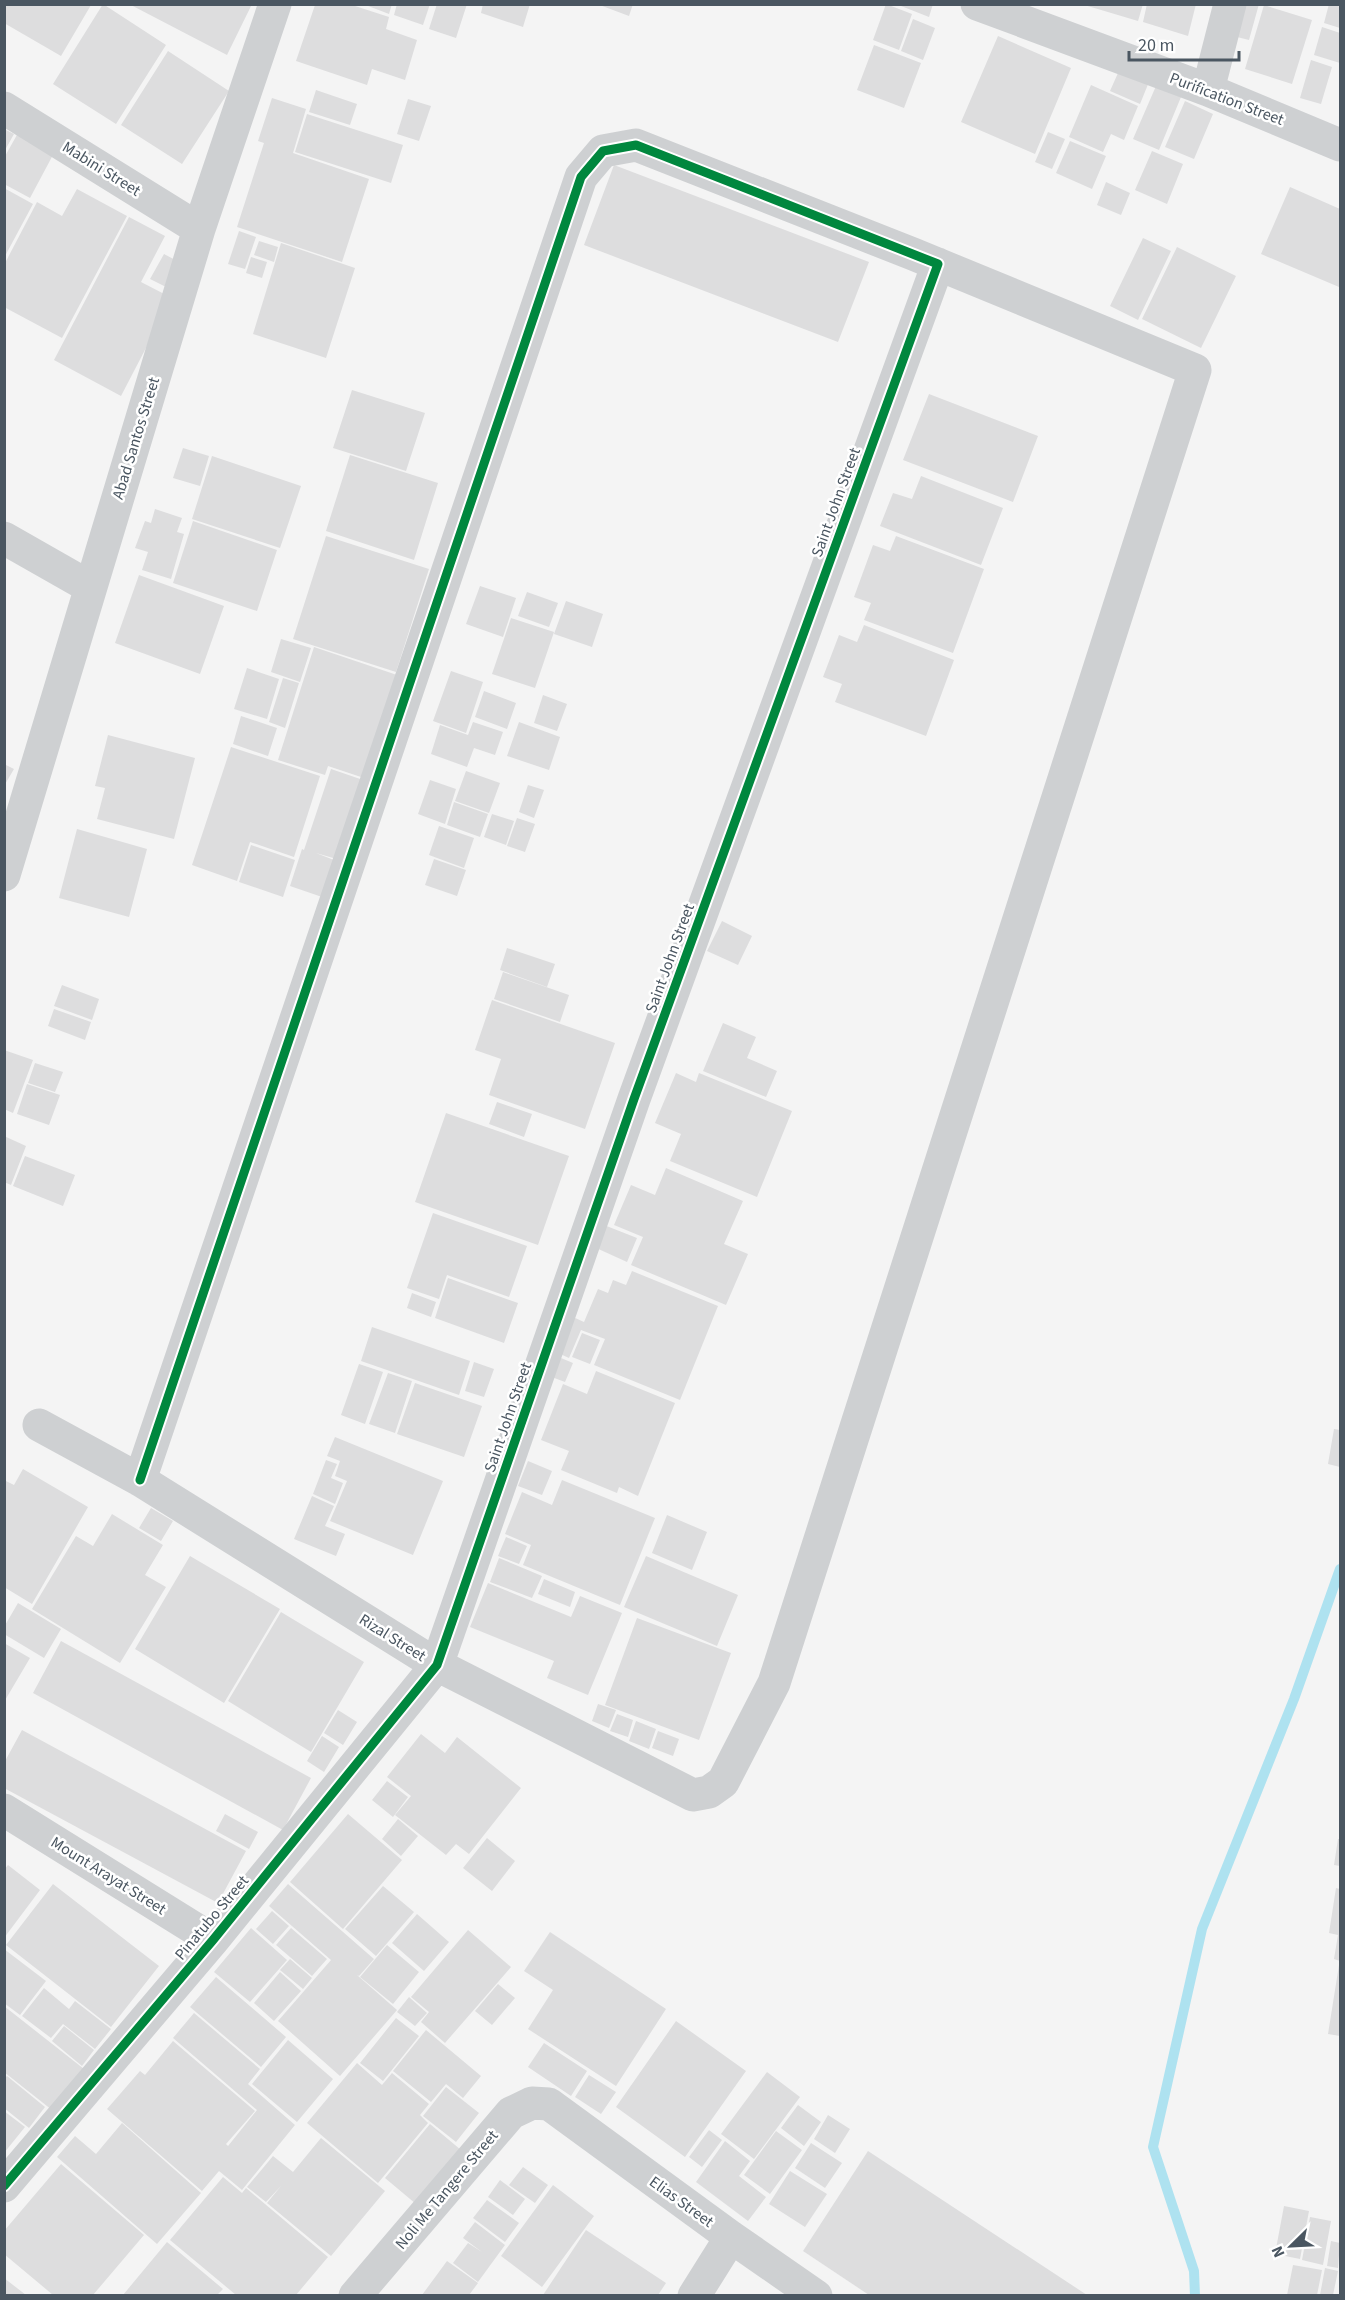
<svg xmlns="http://www.w3.org/2000/svg" width="1345" height="2300" font-family="'Source Sans 3',sans-serif">
	<style>
		.lines { fill: none; stroke-linecap: round; stroke-linejoin: round }
		.stream { stroke: #aee2f0; stroke-width: 10 }
		.building { fill: #ddddde }
		.minor { stroke: #ced0d2; stroke-width: 33 }
		.cycleway-casing { stroke: #fff; stroke-width: 13 }
		.cycleway { stroke: #00873e; stroke-width: 9 }
		.labels { text-anchor: middle; stroke-width: 5; stroke-linejoin: round; paint-order: stroke }
		.street-label { font-size: 16px; fill: #4a5661; stroke: #fff }
	</style>
	<rect width="100%" height="100%" fill="#f4f4f4"/>
	<g class="lines">
		<!-- stream -->
		<path class="stream" d="M1195,2296l-1,-25 -41,-124 49,-218 92,-230 46,-130"/>
	</g>
	<!-- building -->
	<path class="building" d="M103,4l63,41 -50,79 -63,-40z
		M129,4h123l-25,51z
		M363,4h29l-3,10z
		M397,4h33l-7,21 -29,-10z
		M437,4h30l-11,34 -27,-9z
		M483,4h47l-7,23 -42,-14z
		M597,4h36l-4,12z
		M886,4l26,10 -13,36 -26,-10z
		M896,4h37l-4,13z
		M1081,4h62l-5,17z
		M1147,4h49l-8,32 -45,-14z
		M1243,4h16l-10,36 -16,-4z
		M1329,4h11v24l-16,-5z
		M4,5h87l-30,51 -57,-33z
		M315,5h37l37,12 -3,12 31,11 -12,40 -33,-11 -5,16 -71,-24z
		M1264,5l48,15 -20,64 -47,-15z
		M913,19l22,9 -12,32 -22,-9z
		M1322,27l18,6v30l-26,-8z
		M998,36l73,32 -36,86 -74,-32z
		M874,45l47,18 -17,45 -47,-18z
		M168,51l61,40 -47,73 -61,-39z
		M1311,60l21,7 -11,37 -21,-6z
		M1122,64l29,13 -11,27 -30,-13z
		M1091,85l47,21 -14,34 -13,-6 -8,18 -34,-15z
		M1156,86l25,11 -22,53 -26,-11z
		M316,90l41,14 -7,21 -41,-13z
		M272,98l34,11 -13,44 76,26 -27,83 -105,-35 27,-84 -6,-2z
		M408,99l23,7 -12,35 -22,-7z
		M1185,101l28,13 -19,45 -29,-12z
		M307,114l96,31 -12,38 -96,-31z
		M4,129l10,5 -10,18z
		M1048,132l17,7 -13,30 -17,-7z
		M18,133l36,20 -24,45 -26,-14v-26z
		M1070,141l36,15 -14,33 -36,-16z
		M1152,151l31,13 -16,40 -32,-14z
		M614,165l255,97 -31,80 -254,-97z
		M1106,182l24,11 -9,22 -24,-10z
		M1290,187l50,22v74l-1,4 -78,-33z
		M4,188l29,16 -29,54z
		M77,189l50,27 -65,122 -58,-31v-42l33,-63 25,14z
		M129,217l36,19 -24,46 31,16 -51,98 -67,-36z
		M239,231l17,6 -11,32 -17,-5z
		M1143,238l28,13 -33,69 -28,-14z
		M259,241l19,6 -4,15 -20,-7z
		M281,243l74,25 -29,90 -73,-24z
		M1177,247l59,29 -35,72 -59,-29z
		M164,254l17,9 -13,25 -18,-9z
		M251,257l16,5 -5,16 -16,-5z
		M352,390l73,23 -19,58 -73,-23z
		M929,394l109,42 -25,66 -110,-42z
		M183,448l26,8 -9,30 -27,-8z
		M350,455l88,28 -24,77 -88,-29z
		M212,456l89,30 -21,62 -88,-29z
		M921,476l82,32 -22,57 -101,-39 13,-33 19,6z
		M155,509l27,9 -5,14 7,2 -13,45 -29,-9 6,-18 -13,-4 10,-27 6,2z
		M193,521l84,29 -20,61 -84,-28z
		M326,536l103,33 -33,103 -103,-33z
		M896,536l88,33 -31,84 -89,-33 7,-17 -17,-6 19,-52 17,6z
		M139,575l85,31 -24,68 -85,-31z
		M480,586l36,12 -13,39 -37,-13z
		M527,592l31,11 -9,24 -31,-11z
		M566,601l37,13 -11,33 -38,-13z
		M511,618l43,14 -19,56 -43,-14z
		M864,625l90,35 -28,76 -91,-34 7,-18 -19,-7 16,-42 18,7z
		M281,639l30,9 -11,34 -29,-10z
		M314,647l86,29 -33,103 -39,-13 -3,9 -47,-15z
		M247,668l32,11 -12,40 -33,-10z
		M451,671l32,11 -17,51 -33,-12z
		M283,678l16,5 -14,45 -16,-6z
		M484,691l32,12 -9,26 -32,-12z
		M543,695l24,9 -10,27 -23,-8z
		M241,716l36,12 -9,28 -35,-12z
		M473,722l30,10 -8,23 -21,-7 -7,19 -36,-13 9,-29 28,10z
		M519,722l41,15 -11,33 -42,-14z
		M108,735l87,23 -21,81 -77,-20 8,-31 -10,-2z
		M231,747l89,29 -26,81 -44,-15 -13,39 -45,-16z
		M4,764l10,5 -10,17z
		M331,769l35,12 -26,79 -24,-7 18,7 -12,37 -32,-11 12,-37 2,1z
		M466,771l34,12 -11,30 -34,-12z
		M430,780l26,9 -11,35 -27,-10z
		M528,785l16,5 -10,28 -15,-6z
		M454,802l34,12 -8,23 -33,-12z
		M492,814l22,7 -8,24 -22,-8z
		M517,818l18,6 -10,28 -18,-6z
		M439,826l35,12 -10,30 -35,-13z
		M77,829l70,20 -18,68 -70,-19z
		M251,845l44,15 -12,37 -44,-15z
		M434,859l32,11 -9,26 -32,-11z
		M722,921l30,15 -14,29 -31,-14z
		M507,948l48,16 -8,23 -47,-17z
		M503,972l66,23 -9,27 -66,-23z
		M62,985l37,14 -7,21 -38,-14z
		M492,1000l123,43 -30,86 -96,-34 12,-36 -26,-9z
		M54,1009l37,13 -6,18 -37,-14z
		M723,1023l33,14 -9,21 30,13 -11,26 -63,-26z
		M4,1050l29,10 -20,53 -9,-4z
		M35,1063l28,9 -8,20 -27,-9z
		M676,1073l20,9 3,-9 93,38 -35,86 -87,-36 11,-27 -26,-11z
		M27,1084l33,11 -11,30 -32,-11z
		M497,1102l35,12 -8,23 -35,-13z
		M446,1113l123,43 -31,89 -123,-43z
		M4,1136l22,10 -15,39 -7,-3z
		M25,1156l50,19 -12,31 -50,-20z
		M666,1168l77,33 -19,43 24,10 -22,51 -95,-40 12,-28 -29,-12 17,-40 24,10z
		M433,1213l94,33 -18,51 -62,-22 -8,24 -32,-11z
		M604,1225l33,13 -10,24 -33,-15z
		M632,1271l86,35 -38,94 -86,-35 11,-26 -24,-9 -12,28 -22,-10 15,-36 22,10 14,-33 10,4 5,-13 13,5z
		M448,1278l70,25 -14,40 -69,-25z
		M412,1293l24,9 -5,15 -24,-9z
		M372,1327l98,34 -11,34 -98,-34z
		M582,1333l18,7 -10,24 -18,-7z
		M549,1353l24,10 -8,19 -24,-9z
		M474,1362l20,7 -10,28 -19,-6z
		M359,1364l24,8 -18,52 -24,-9z
		M596,1371l79,32 -37,93 -19,-9 -2,6 -56,-23 8,-19 -28,-11 22,-56 24,10z
		M388,1373l24,8 -17,52 -26,-9z
		M415,1383l67,23 -18,51 -67,-23z
		M1334,1429l6,1v37l-12,-3z
		M335,1437l108,44 -30,74 -83,-34 17,-40 -12,-5 5,-15 -13,-5z
		M326,1460l11,4 -6,14 12,5 -8,21 -22,-10z
		M528,1461l24,10 -10,24 -24,-9z
		M23,1469l65,38 -56,97 -28,-17v-107l10,5z
		M562,1480l93,38 -35,87 -97,-40 8,-20 -26,-11 17,-42 30,13z
		M312,1496l22,10 -9,20 20,8 -9,22 -42,-17z
		M151,1508l22,13 -12,20 -22,-13z
		M112,1514l51,31 -18,30 21,12 -46,76 -88,-54 44,-73 17,10z
		M667,1515l40,17 -15,38 -40,-17z
		M506,1537l21,9 -8,18 -21,-8z
		M190,1556l90,53 -56,94 -89,-54z
		M646,1556l92,39 -21,51 -93,-39z
		M499,1558l43,18 -10,22 -42,-16z
		M544,1579l31,13 -5,15 -32,-13z
		M488,1583l83,34 9,-21 42,17 -34,82 -41,-17 7,-17 -84,-34z
		M18,1603l43,26 -17,29 -40,-24v-7z
		M281,1612l83,50 -53,90 -83,-51z
		M637,1618l94,35 -32,87 -94,-35z
		M61,1641l250,137 -28,52 -250,-137z
		M4,1643l26,15 -26,44z
		M598,1704l18,6 -7,18 -17,-7z
		M338,1710l19,12 -14,23 -19,-12z
		M617,1714l16,6 -5,17 -18,-6z
		M636,1721l20,8 -7,20 -20,-8z
		M22,1730l224,121 -28,52 -214,-115v-25z
		M658,1731l21,8 -6,17 -21,-8z
		M421,1734l24,19 12,-16 64,51 -52,66 -13,-10 -10,11 -51,-40 16,-19 -24,-19z
		M322,1736l17,11 -15,25 -17,-11z
		M387,1781l21,16 -15,20 -21,-17z
		M225,1814l33,18 -9,17 -33,-18z
		M348,1814l54,46 -59,69 -53,-47z
		M398,1819l20,17 -17,20 -19,-17z
		M487,1838l28,23 -23,30 -29,-23z
		M1338,1839h2v27l-6,-1z
		M8,1865l32,25 -36,48v-68z
		M53,1884l106,82 -48,61 -105,-82z
		M288,1884l86,75 -15,17 -2,-1 40,35 -57,66 -62,-55 53,-61 -62,-54z
		M383,1886l31,26 -38,44 -31,-27z
		M1336,1888l4,1v72l-6,-2 4,-24 -9,-2z
		M272,1911l17,15 -16,18 -17,-15z
		M417,1914l32,28 -25,29 -32,-28z
		M251,1928l36,32 -37,42 -36,-30z
		M291,1928l36,31 -15,17 -36,-31z
		M468,1930l43,37 -66,76 -24,-21 8,-10 -18,-15z
		M550,1932l116,77 -50,77 -88,-57 25,-39 -29,-19z
		M387,1945l32,27 -26,32 -33,-27z
		M4,1949l42,32 -26,34 -16,-12z
		M290,1959l22,19 -9,11 -23,-19z
		M1339,1965h1v71l-12,-2z
		M280,1972l21,19 -27,30 -20,-18z
		M216,1977l70,60 -25,30 -71,-60z
		M498,1984l17,14 -23,27 -17,-14z
		M44,1988l25,21 6,-8 36,28 -16,20 -32,-25 -12,14 -29,-22z
		M409,1997l18,16 -12,13 -18,-14z
		M4,2006l80,63 -32,41 -48,-38z
		M194,2013l66,56 -12,15 47,41 -53,65 -23,-19 -17,20 -95,-82 33,-38 5,4 28,-34 82,70 -29,33 2,2 29,-36 -84,-72z
		M396,2018l23,18 -36,45 -23,-18z
		M676,2021l70,50 -61,86 -69,-50z
		M64,2026l30,24 -12,16 -30,-25z
		M426,2030l55,46 -18,22 -17,-14 -15,18 -38,-31z
		M288,2040l45,39 -36,43 -45,-38z
		M544,2043l43,28 -16,25 -43,-29z
		M357,2063l25,22 10,-12 37,31 -9,11 8,8 -50,60 -71,-60z
		M767,2072l33,25 -46,62 -33,-25z
		M589,2075l27,17 -15,22 -26,-17z
		M7,2076l38,31 -16,21 -25,-20v-29z
		M446,2087l33,26 -23,29 -33,-26z
		M798,2105l23,17 -17,24 -23,-18z
		M4,2111l21,16 -21,26z
		M828,2115l22,14 -15,24 -21,-14z
		M122,2123l79,70 -44,51 -100,-87 18,-21 21,18z
		M430,2124l31,26 -45,54 -31,-26z
		M709,2130l13,10 -20,27 -13,-10z
		M776,2131l26,19 -32,44 -26,-19z
		M321,2138l64,53 -54,65 -64,-53 14,-17 -15,16 -19,-15 26,-31 20,16z
		M725,2141l25,20 -11,15 27,21 -18,24 -52,-39z
		M811,2143l31,20 -17,25 -30,-20z
		M868,2151l219,144h-218l-66,-44z
		M61,2164l83,71 -51,60h-40l-49,-41v-23z
		M523,2167l25,18 -13,18 -26,-18z
		M790,2171l37,23 -22,33 -36,-23z
		M223,2177l19,16 4,-5 82,69 -32,38h-60l-66,-55z
		M500,2180l25,19 -12,16 -25,-18z
		M553,2185l41,31 -52,71 -41,-31z
		M487,2200l32,23 -14,19 -32,-24z
		M1284,2206l25,5 -9,48 -25,-5z
		M1310,2217l21,4 -8,44 -21,-5z
		M475,2222l30,23 -27,37 -25,-19 15,-20 14,9 -19,-14z
		M586,2230l80,53 -8,12h-115z
		M1331,2241l9,2 -2,25 -11,-2z
		M167,2242l56,47 -6,6h-94z
		M447,2261l31,22 -9,12h-47z
		M1293,2265l29,5 -5,25h-30z
		M1325,2268l13,3 -5,24h-13z
		M4,2278l22,17h-22z"/>
	<g class="lines">
		<!-- minor -->
		<path class="minor" d="M977,4l231,86 132,55
			M1208,90l22,-86
			M4,108l195,121
			M4,538l86,49
			M4,875l195,-646 76,-225
			M39,1425l101,55 297,185 256,130 16,-3 14,-10 51,-99 421,-1313 -282,-116 -277,-109 -33,6 -22,26 -441,1303
			M4,1810l209,130
			M4,2186l209,-246 224,-275 197,-566 304,-835
			M355,2296l156,-183 21,-10 17,1 182,133 85,59
			M694,2296l37,-59"/>
		<defs>
			<path id="cycleway" d="M4,2186l209,-246 224,-275 197,-566 304,-835 -302,-119 -33,6 -22,26 -441,1303"/>
		</defs>
		<!-- cycleway casing -->
		<use href="#cycleway" class="cycleway-casing"/>
		<!-- cycleway -->
		<use href="#cycleway" class="cycleway"/>
	</g>
	<g class="labels">
		<!-- street labels -->
		<g class="street-label">
			<text transform="translate(1227 98) rotate(21)" y="6">Purification Street</text>
			<text transform="translate(102 168) rotate(32)" y="6">Mabini Street</text>
			<text transform="translate(135 438) rotate(-73)" y="6">Abad Santos Street</text>
			<text transform="translate(835 502) rotate(-70)" y="6">Saint John Street</text>
			<text transform="translate(669 958) rotate(-70)" y="6">Saint John Street</text>
			<text transform="translate(507 1417) rotate(-71)" y="6">Saint John Street</text>
			<text transform="translate(393 1637) rotate(32)" y="6">Rizal Street</text>
			<text transform="translate(109 1875) rotate(32)" y="6">Mount Arayat Street</text>
			<text transform="translate(211 1917) rotate(-50)" y="6">Pinatubo Street</text>
			<text transform="translate(446 2189) rotate(-50)" y="6">Noli Me Tangere Street</text>
			<text transform="translate(682 2201) rotate(36)" y="6">Elias Street</text>
		</g>
	</g>
	<!-- border -->
	<rect width="1345" height="2300" fill="none" stroke="#4a5661" stroke-width="12"/>
	<!-- north arrow -->
	<g transform="translate(1291 2246) rotate(246)" stroke="#ffffff" stroke-width="4.5" paint-order="stroke">
	<path d="M0-4.5L10 22L0 15L-10 22Z" fill="#4a5661"/>
	<text y="-9" font-size="16" font-weight="bold" text-anchor="middle" fill="#4a5661">N</text>
	</g>
	<!-- scale -->
	<path d="M1129 51v9h110v-9" fill="none" stroke="#4a5661" stroke-width="3"/>
	<text x="1138" y="51" font-size="18" fill="#4a5661" stroke="#ffffff" stroke-width="4.5" paint-order="stroke">20 m</text>
</svg>
